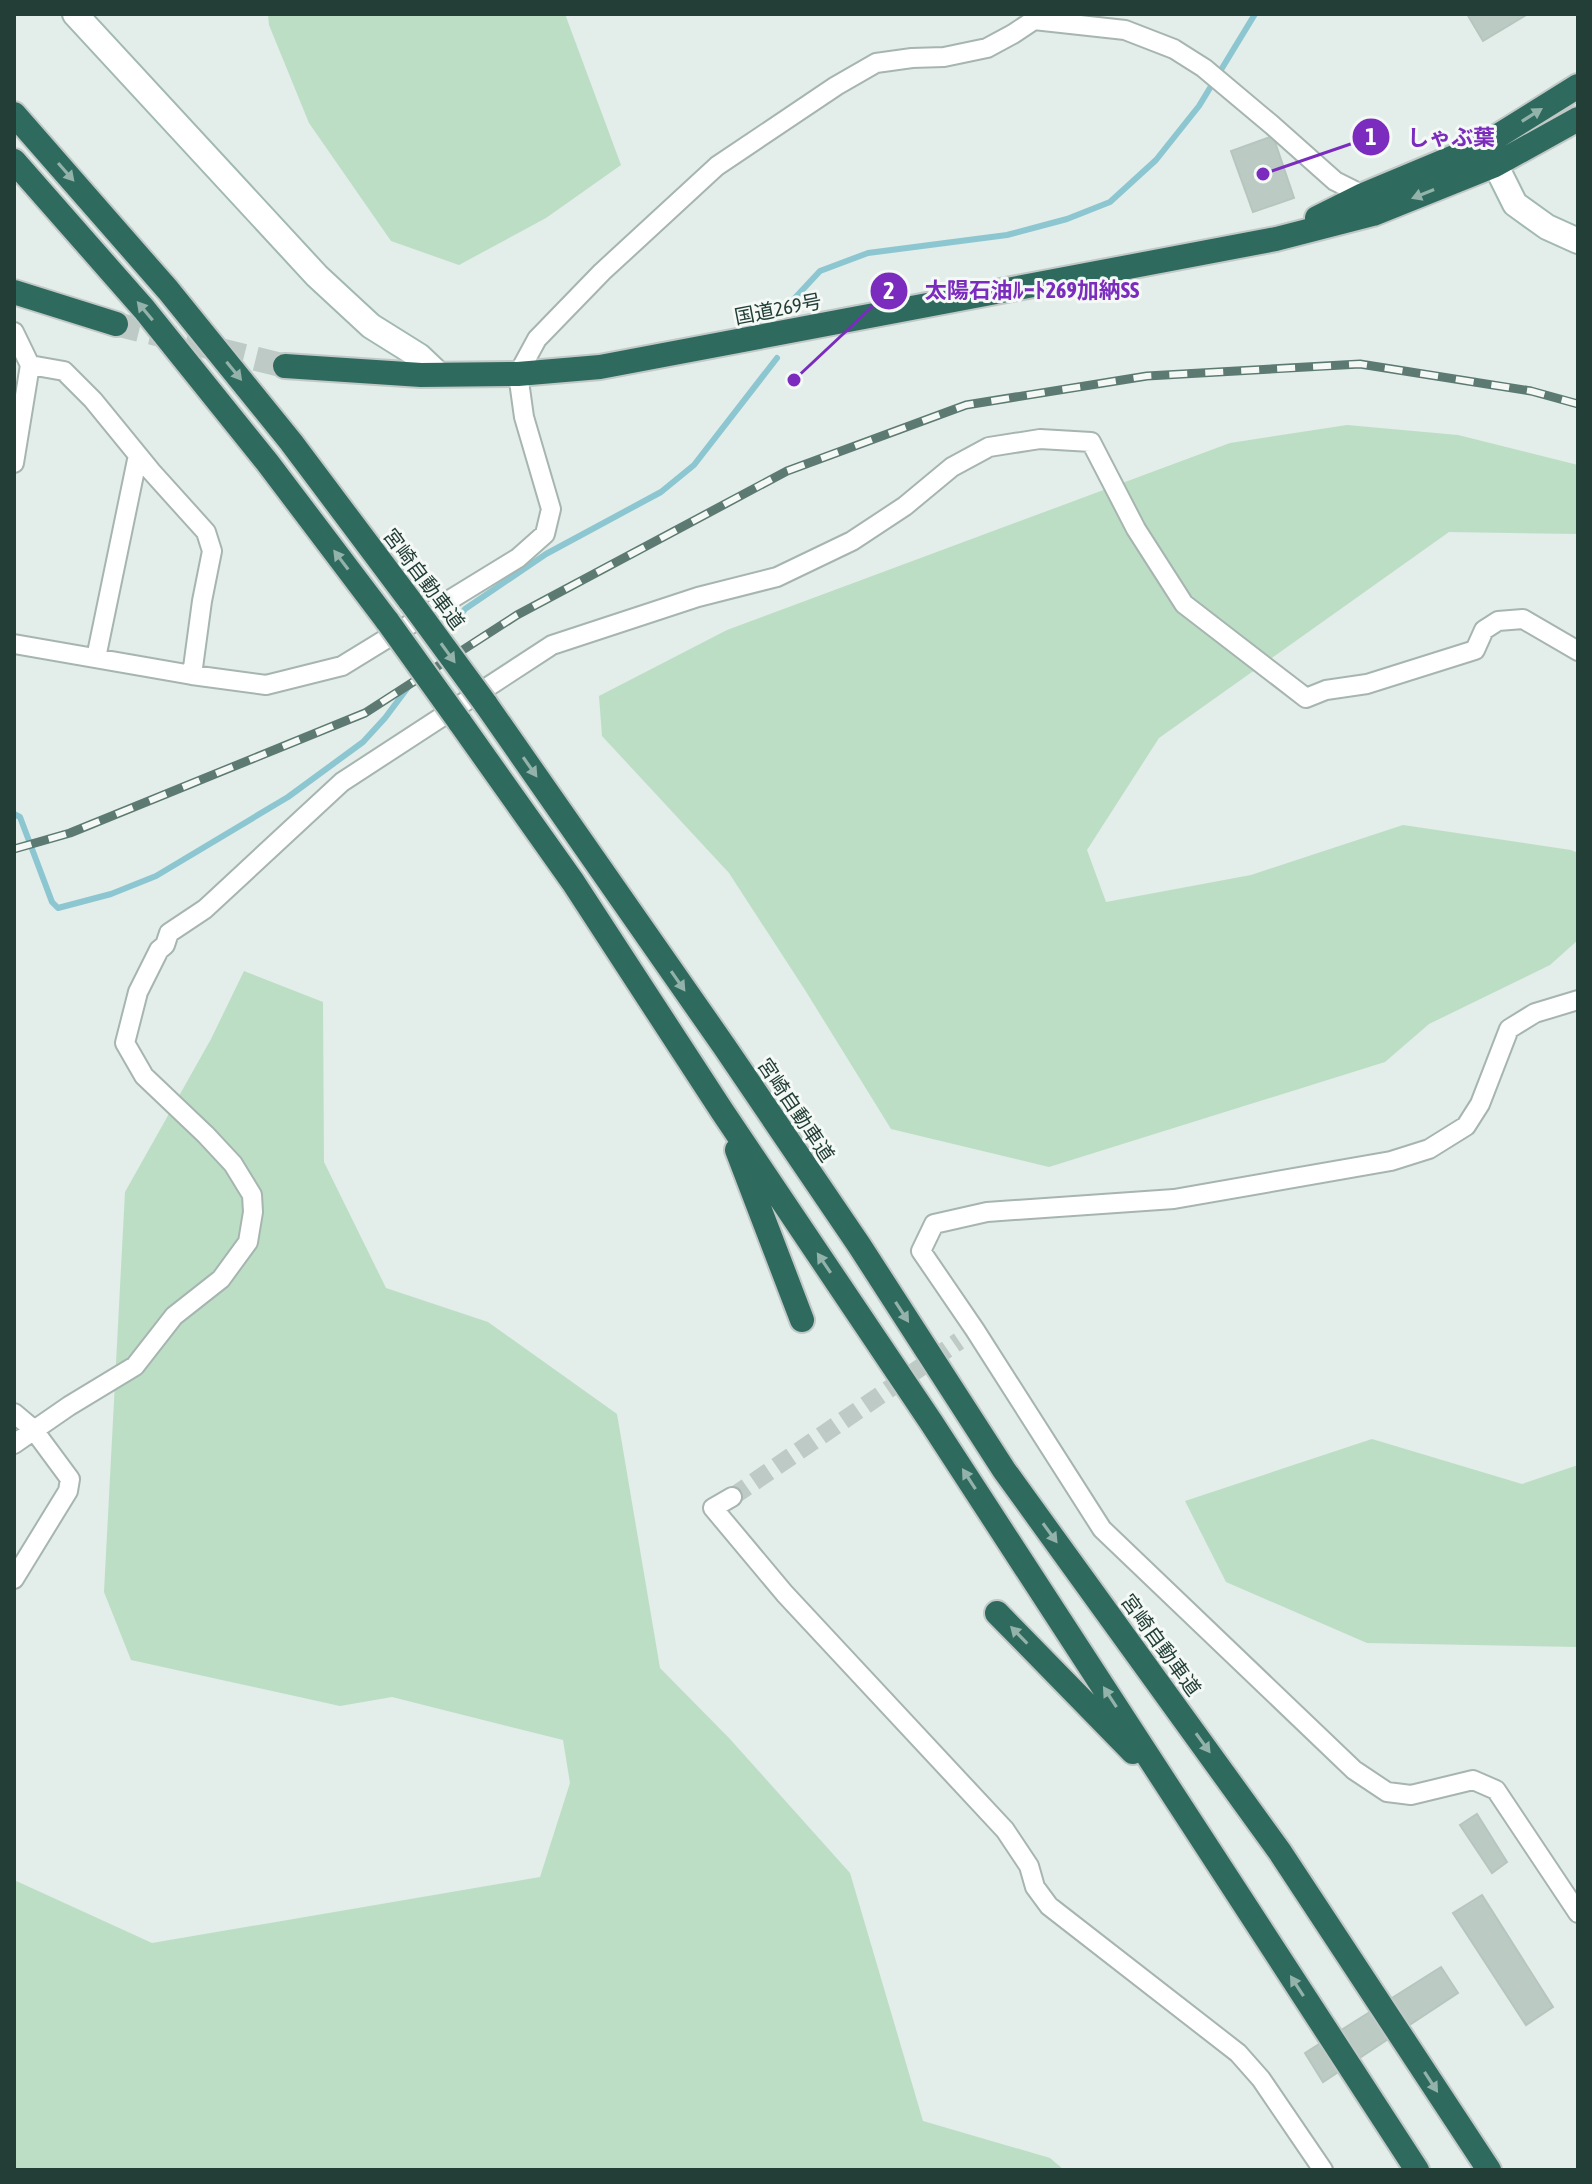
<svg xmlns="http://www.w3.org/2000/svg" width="1592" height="2184" font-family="'Asap Condensed','Noto Sans JP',sans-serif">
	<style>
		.green { fill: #bcdec5 }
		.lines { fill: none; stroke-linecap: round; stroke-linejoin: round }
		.stream { stroke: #8cc6d1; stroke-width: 6 }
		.building { fill: #bbcbc4; stroke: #b6c6bf; stroke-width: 2 }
		.street-tunnel { stroke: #bdcac5; stroke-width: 18; stroke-dasharray: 18 9; stroke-linecap: butt }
		.highway-tunnel { stroke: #bdcac5; stroke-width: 24; stroke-dasharray: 24 12; stroke-linecap: butt }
		.street-casing { stroke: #a6b5b0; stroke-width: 22 }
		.secondary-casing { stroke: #a1b9b0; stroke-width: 28 }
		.highway-casing { stroke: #c1c9c7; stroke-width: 28 }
		.street { stroke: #fff; stroke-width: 18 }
		.secondary { stroke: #fff; stroke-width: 24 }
		.highway { stroke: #2f6a5e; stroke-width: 24 }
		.rail-casing { stroke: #5d7a72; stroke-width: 9 }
		.rail { stroke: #f4f9f6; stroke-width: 6; stroke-dasharray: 18; stroke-linecap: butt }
		.highway-bridge-casing { stroke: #c1c9c7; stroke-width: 28; stroke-linecap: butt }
		.highway-bridge { stroke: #2f6a5e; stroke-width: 24 }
		.oneway { fill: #92b2aa }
		.labels { text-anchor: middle; stroke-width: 6; stroke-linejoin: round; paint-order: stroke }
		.street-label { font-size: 20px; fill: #233e37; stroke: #f4f9f6 }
		.leader { fill: none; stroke: #7b2cbf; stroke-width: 3 }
		.callout-dot { fill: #7b2cbf; stroke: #f4f9f6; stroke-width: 3 }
		.mark-label { font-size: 24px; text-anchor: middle; font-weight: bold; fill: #fff }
		.callout-label { font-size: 22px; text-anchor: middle; font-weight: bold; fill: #7b2cbf; stroke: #f4f9f6; stroke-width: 6; stroke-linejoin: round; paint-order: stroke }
	</style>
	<rect width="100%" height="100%" fill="#e3ede9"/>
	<!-- green -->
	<path class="green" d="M268,14h297l56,151 -75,53 -87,47 -68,-24 -82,-118 -40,-98z
		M1347,425l111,10 120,30v69l-129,-2 -290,206 -72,112 19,52 145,-27 152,-50 168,25 7,3v87l-28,25 -121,59 -44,38 -336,105 -158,-38 -86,-139 -76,-117 -127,-137 -3,-40 128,-66 503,-187z
		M244,971l79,31 1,160 62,126 102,34 129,92 43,254 69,70 121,135 73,248 127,37 14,12h-1050v-290l138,63 388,-66 30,-94 -7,-43 -171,-43 -52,9 -209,-46 -27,-68 21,-400 86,-153z
		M1372,1439l150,45 56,-19v182l-211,-4 -141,-61 -41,-81z"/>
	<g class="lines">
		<!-- stream -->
		<path class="stream" d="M793,300l27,-29 48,-18 139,-18 60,-16 43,-17 46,-42 43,-54 56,-92
			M443,639l22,-30 81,-55 115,-62 33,-27 83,-107
			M14,814l6,3 32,85 6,6 53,-14 45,-18 132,-79 75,-55 22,-24 33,-44"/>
	</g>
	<!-- building -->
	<path class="building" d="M1467,14h61l-45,27z
		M1273,136l21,62 -41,14 -22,-61z
		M1477,1814l30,48 -15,11 -32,-48z
		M1482,1895l71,112 -27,18 -73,-112z
		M1441,1967l17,26 -135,89 -18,-29z"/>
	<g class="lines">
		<!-- street-tunnel -->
		<path class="street-tunnel" d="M732,1497l227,-156"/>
		<!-- highway-tunnel -->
		<path class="highway-tunnel" d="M116,324l169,42"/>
		<defs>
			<path id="street" d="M1034,20l91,10 49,19 30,19 68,57 63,56 28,14 4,9
				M14,332l16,33 34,6 29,29 58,71 55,61 6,19 -10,50 -10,74
				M14,463l16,-98
				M14,644l178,31 74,10 76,-19 176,-108 27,-24 6,-25 -27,-92 -6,-43 19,-35 65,-67 115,-106 119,-80 40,-23 36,-5 32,-1 43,-9 26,-14 21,-14 2,-6
				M96,658l42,-203
				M1578,1000l-43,13 -26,16 -29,75 -14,22 -37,23 -38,12 -217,38 -187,13 -53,12 -13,27 54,79 127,199 252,241 33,22 24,3 62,-15 23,10 82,123
				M14,1413l19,16 37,50 -2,12 -54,88
				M14,1444l55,-38 66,-40 39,-50 47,-37 27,-37 5,-30 -1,-17 -19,-31 -27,-29 -62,-59 -19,-33 13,-51 21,-42 6,-5 4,-12 36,-24 137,-127 210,-137 146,-48 79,-20 75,-36 53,-35 47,-39 37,-20 51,-8 51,3 45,87 48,75 122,94 20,-8 41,-6 108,-34 9,-20 14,-9 25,-2 55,32
				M732,1497l-19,11 72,86 220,236 24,36 6,21 14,19 189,147 23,26 62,91"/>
			<path id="secondary" d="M75,14l242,262 54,50 48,30 19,18
				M1486,146l29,58 32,23 31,14"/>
			<path id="highway" d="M14,114l154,176 123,152 120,160
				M14,161l130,148 123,153 121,160
				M1317,218l46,-23 122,-51 93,-58
				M14,292l102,32
				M285,366l136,9 97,-1 82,-7 676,-128 97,-25 122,-49 83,-46
				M485,703l239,343 135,199 145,225 276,382 209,318
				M459,721l114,161 149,229 209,311 486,748
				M737,1150l65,170
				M997,1613l136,139"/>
		</defs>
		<!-- street casing -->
		<use href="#street" class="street-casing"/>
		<!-- secondary casing -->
		<use href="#secondary" class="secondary-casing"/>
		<!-- highway casing -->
		<use href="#highway" class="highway-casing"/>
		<!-- street -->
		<use href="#street" class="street"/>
		<!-- secondary -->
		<use href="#secondary" class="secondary"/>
		<!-- highway -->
		<use href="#highway" class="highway"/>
		<defs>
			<path id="rail" d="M14,849l56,-16 295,-120 152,-98 270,-144 179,-66 181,-29 213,-12 171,27 47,13"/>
		</defs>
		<!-- rail casing -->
		<use href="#rail" class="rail-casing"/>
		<!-- rail -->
		<use href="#rail" class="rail"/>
		<defs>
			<path id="highway-bridge" d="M411,602l74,101
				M388,622l71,99"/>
		</defs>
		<!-- highway-bridge casing -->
		<use href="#highway-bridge" class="highway-bridge-casing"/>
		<!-- highway-bridge -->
		<use href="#highway-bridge" class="highway-bridge"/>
	</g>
	<!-- one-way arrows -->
	<defs><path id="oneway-solid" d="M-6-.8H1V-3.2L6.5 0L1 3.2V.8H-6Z" transform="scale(2)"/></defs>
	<g class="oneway">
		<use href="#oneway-solid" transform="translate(1532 115) rotate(-32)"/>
		<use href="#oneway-solid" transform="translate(66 172) rotate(49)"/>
		<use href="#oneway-solid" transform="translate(1423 194) rotate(158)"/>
		<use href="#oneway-solid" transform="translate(145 311) rotate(-130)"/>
		<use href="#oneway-solid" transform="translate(234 371) rotate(51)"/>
		<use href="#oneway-solid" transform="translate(341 560) rotate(-127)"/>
		<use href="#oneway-solid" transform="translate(448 653) rotate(54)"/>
		<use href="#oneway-solid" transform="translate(530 767) rotate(55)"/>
		<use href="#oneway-solid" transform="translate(678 981) rotate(55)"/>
		<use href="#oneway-solid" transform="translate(824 1263) rotate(-124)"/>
		<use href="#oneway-solid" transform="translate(902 1312) rotate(57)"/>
		<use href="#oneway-solid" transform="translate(969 1479) rotate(-123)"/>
		<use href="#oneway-solid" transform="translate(1050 1533) rotate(54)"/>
		<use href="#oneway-solid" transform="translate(1019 1635) rotate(-134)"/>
		<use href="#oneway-solid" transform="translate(1110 1697) rotate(-123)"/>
		<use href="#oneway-solid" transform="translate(1203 1743) rotate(54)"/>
		<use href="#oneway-solid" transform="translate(1297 1986) rotate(-123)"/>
		<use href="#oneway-solid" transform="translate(1431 2082) rotate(57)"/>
	</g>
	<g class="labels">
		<!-- street labels -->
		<g class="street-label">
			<text transform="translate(778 309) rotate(-11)" y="7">国道269号</text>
			<text transform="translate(424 579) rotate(53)" y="7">宮崎自動車道</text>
			<text transform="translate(796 1110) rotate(56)" y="7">宮崎自動車道</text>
			<text transform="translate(1161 1645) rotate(54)" y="7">宮崎自動車道</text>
		</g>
	</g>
	<!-- callouts -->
	<path class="leader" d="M1263 174L1371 137M794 380L889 291"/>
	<g class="callout-dot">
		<circle cx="1263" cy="174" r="8"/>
		<circle cx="794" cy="380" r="8"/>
		<circle cx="1371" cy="137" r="20"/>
		<circle cx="889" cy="291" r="20"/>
	</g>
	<g class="mark-label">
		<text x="1371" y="145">1</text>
		<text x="889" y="299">2</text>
	</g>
	<g class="callout-label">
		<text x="1451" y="145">しゃぶ葉</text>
		<text x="1032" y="298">太陽石油ﾙｰﾄ269加納SS</text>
	</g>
	<!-- border -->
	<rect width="1592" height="2184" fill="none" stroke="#233e37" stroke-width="32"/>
</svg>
